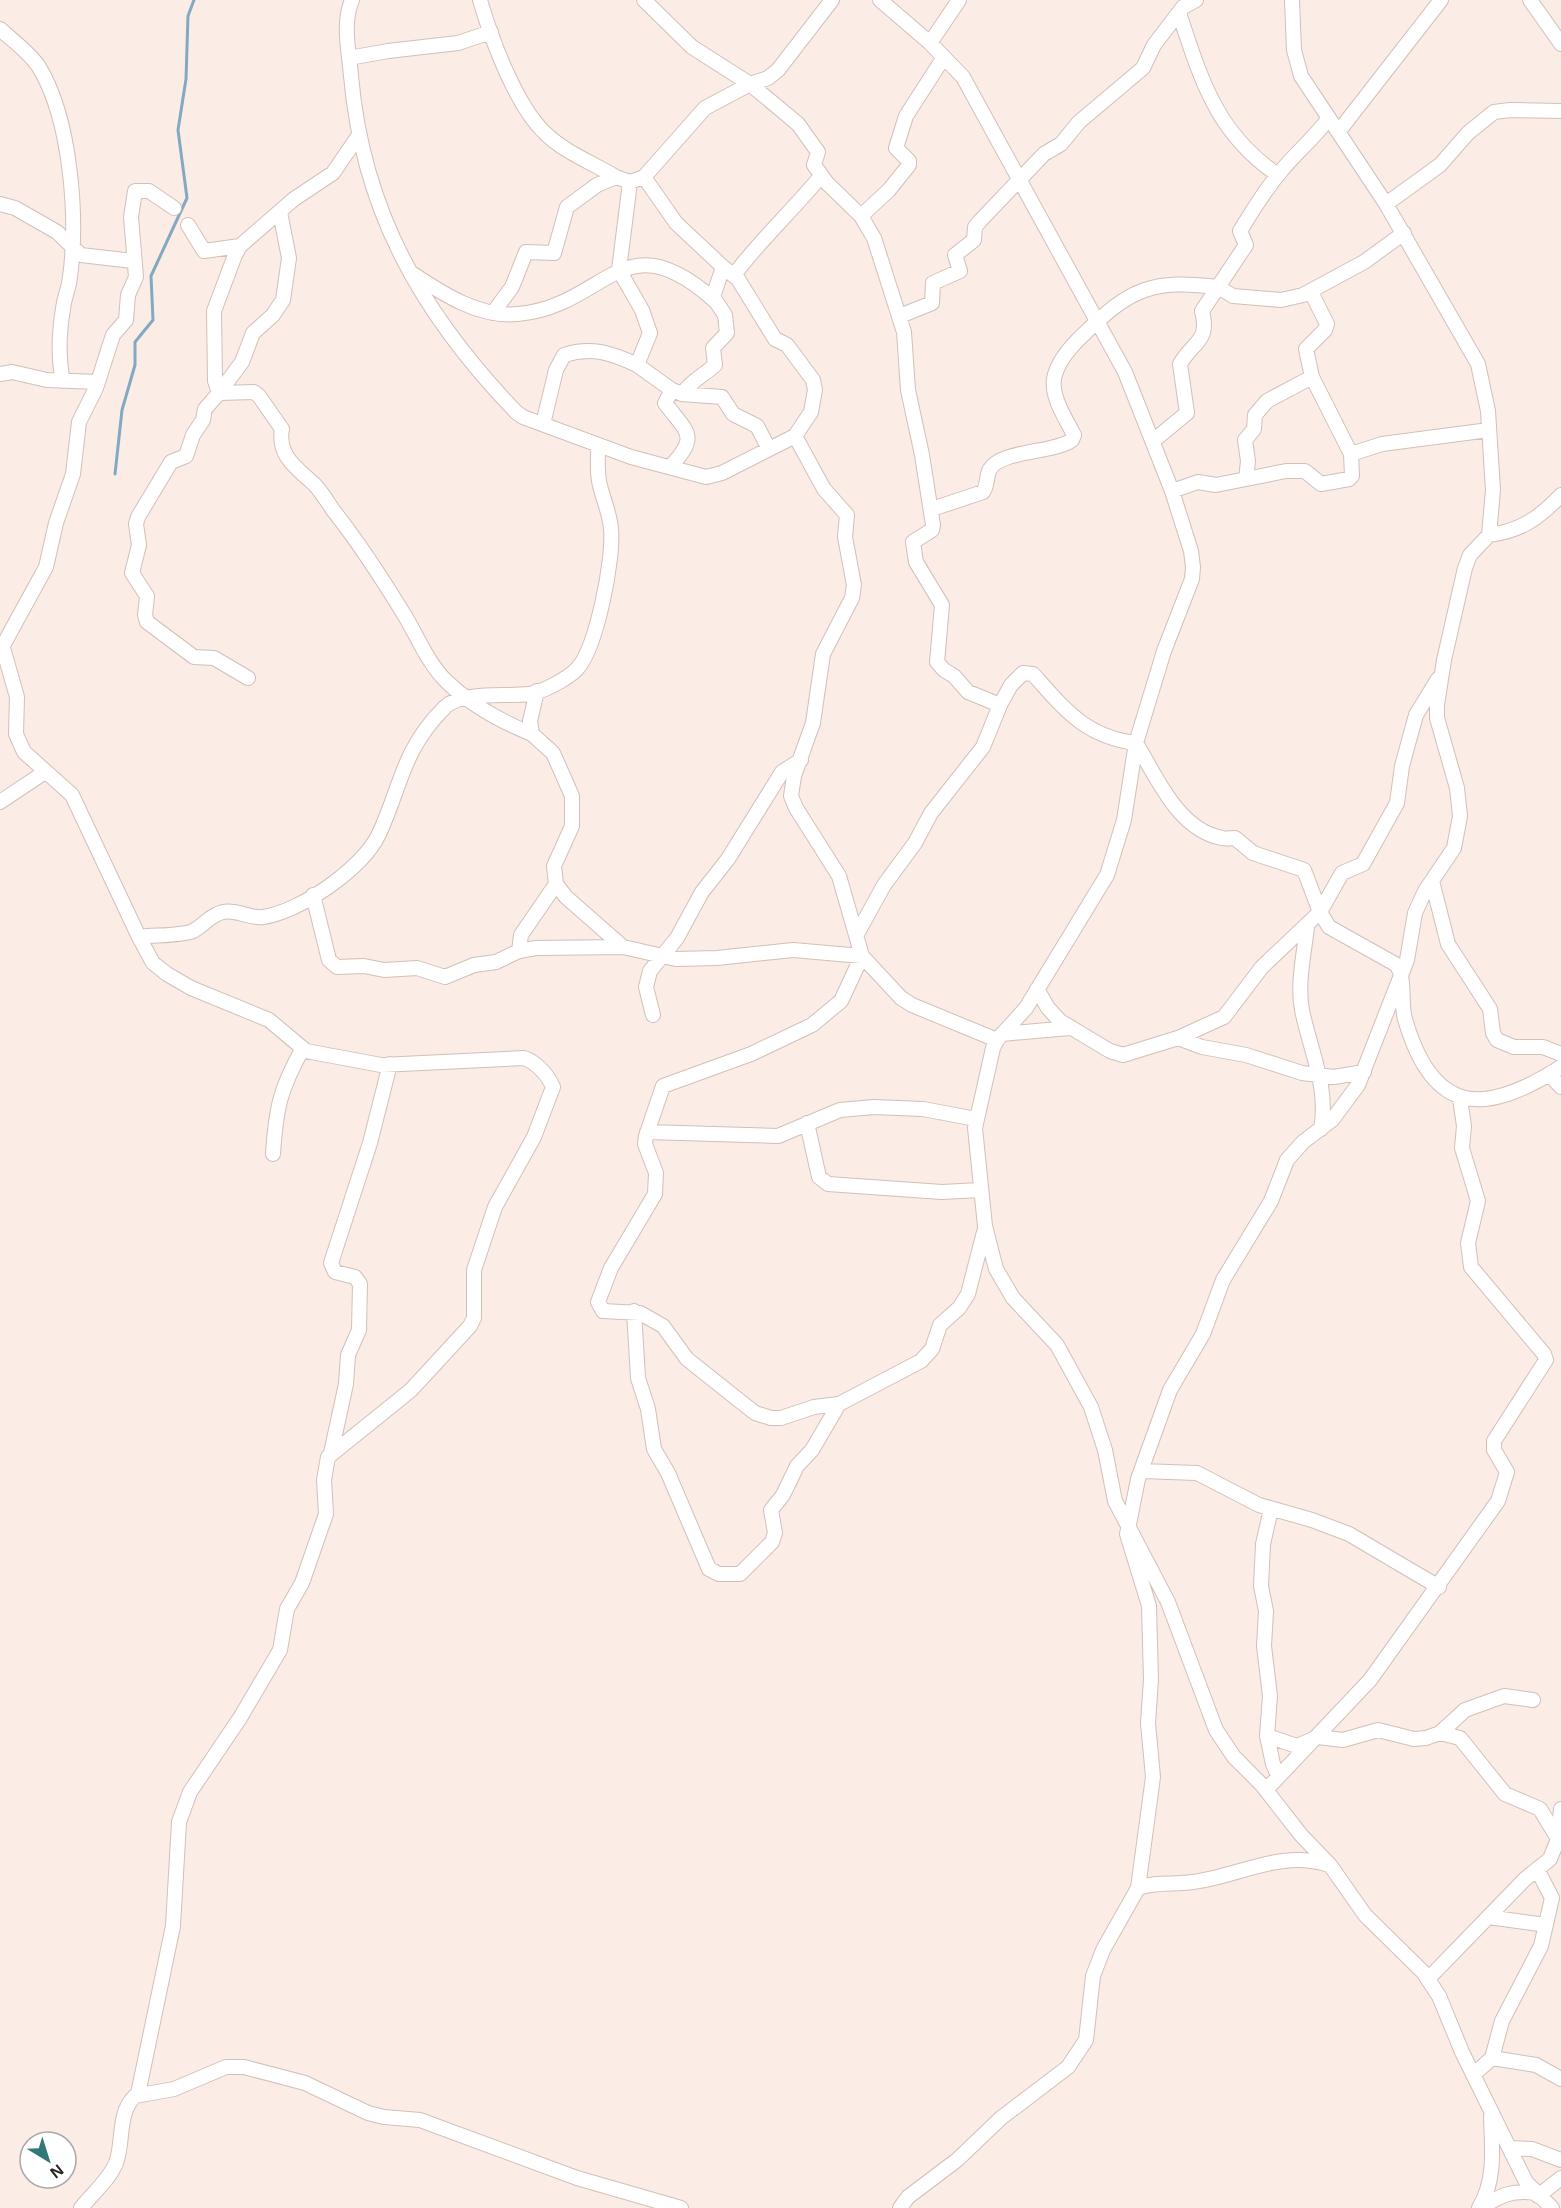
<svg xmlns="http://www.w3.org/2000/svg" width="1561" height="2208" font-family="Arial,sans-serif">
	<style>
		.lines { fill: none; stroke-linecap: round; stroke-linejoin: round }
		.stream { stroke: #82a9c1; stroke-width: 3 }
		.minor-casing { stroke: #d0c0bb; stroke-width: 16 }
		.minor { stroke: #fff; stroke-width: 14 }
	</style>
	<rect width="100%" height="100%" fill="#fcece6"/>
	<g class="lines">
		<!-- stream -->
		<path class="stream" d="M115,474l7,-64 13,-45v-23l18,-22 -2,-44 36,-78 -9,-68 8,-51 2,-63 6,-16"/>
		<defs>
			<path id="minor" d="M352,0c-10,24 -3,51 -1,76 12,136 71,238 165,336l7,5 108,40 75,20 16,-4 73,-37 29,53 23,26 -2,22 9,48 -2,13 -29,56 -10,69 -19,53 -3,20 5,12 43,68 23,80 39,42 11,7 85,35
				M480,0c11,38 36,106 65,133 19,19 48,30 71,44
				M644,0l48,47 58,37 18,-6 10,-8 54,-70
				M880,0l50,43 33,34 162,295 47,119 19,60 2,16 -1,12 -28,72 -28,92 -12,77 -17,55 -81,133 -29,32 -4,8 -18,80 10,98 11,43 17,29 44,47 34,62 14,43 10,51 53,101 48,128 18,27 28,28 39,50 29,30 35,50 58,57 16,24 23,56 64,130 26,26
				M1530,0l31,44
				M1179,13c22,66 37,120 99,162
				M0,29c13,12 29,23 39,38 32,53 39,150 31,210 -1,11 -6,21 -7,32 -4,24 -5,49 0,72
				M930,43l29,-43
				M944,57l-38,59 -10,32 13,13v4l-20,25 -28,26 13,22 30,94 4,58 14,65 11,70 -1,5 -19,12 3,20 26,43 -5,57 7,8 10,6 14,16 32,13
				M349,58l39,-7 70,-8 33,-11
				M1339,131l102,-131
				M644,177l32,46 47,44 -10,30 12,18 2,18 -14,15 2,17c-14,13 -20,12 -33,29l-10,-4
				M630,182l-11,88 23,40 8,23 -13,32 35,25 -7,13c22,30 35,32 5,64
				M0,204l15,4 42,24 24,23 52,6
				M1386,204l54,-39 28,-32 26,-21 16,-2 51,1
				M188,225l16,26 36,-5
				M723,267l15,12 37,60 12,6 26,35 2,10 -4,22 -16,24
				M413,274c30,20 67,44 105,40 89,-8 104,-96 196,-14
				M734,275c27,-36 59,-65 87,-99
				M1311,292l16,32 -2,6 -19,19 6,28
				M493,313l19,-26 14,-35 28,1 13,-46 30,-22 19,-8 14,5 14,-5 61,-69 45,-24 48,40 20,28 -4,13 13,18 34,33
				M900,316l32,-13 1,-20 27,-12 -5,-16 19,-15 1,-13 5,-6 64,-67 17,-10 18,-22 64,-54 11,-23 29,-38 13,-7
				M0,374l12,-2 35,8 51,2
				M219,393l35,-1 5,4 23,33c-5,27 15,39 32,55 7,7 13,17 19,26 26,33 50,70 72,106 13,22 23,47 41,65 24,23 56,41 86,53
				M219,393l23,-31 11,-29 20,-18 10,-15 6,-42 -9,-46
				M682,394l40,3 11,17 24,12 12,23
				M543,424l13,-54 8,-15c27,-9 48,-2 73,10
				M1153,441l34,-28 -7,-49c13,-23 30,-22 22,-53l16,-24 15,9 48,4 22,-5 61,-33 40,-29
				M1246,479l40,-8h19l16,13 28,-5 3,-3 -1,-22
				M1172,491l26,-9 18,3 30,-6 2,-18 -3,-21 9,-11 1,-14 12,-14 45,-24 39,77 31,-10 107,-14
				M932,509l51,-17c5,-7 3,-16 7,-23 11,-19 65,-16 82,-29l2,-5c-8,-16 -23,-38 -20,-56 3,-18 18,-34 31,-46 46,-45 68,-54 133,-46l28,-42 -6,-14c13,-21 26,-43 42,-61 15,-18 33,-33 47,-52
				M1489,535c32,-4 50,-17 72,-40
				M3,648l14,49 -1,37 8,18 48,43 67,142 14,26 14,11 24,14 78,32 37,31 75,14 143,-7c12,4 24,17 29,29l-19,50 -39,70 -21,63v48l-4,8 -59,64 -83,67 -4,23 2,34 -24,69 -15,26 -7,41 -40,68 -50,74 -11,30 -6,104 -35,168
				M0,651l46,-84 10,-44 17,-49 6,-52 17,-34 17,-53 13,-15 2,-25 8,-18 -5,-60 4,-26h14l25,17
				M248,678l-34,-20 -20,-1 -47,-35 -2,-7 2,-19 -15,-23 7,-28 -3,-21 2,-7 33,-55 15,-6 7,-21 10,-15 2,-11 14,-16 -4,-12 -1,-70 21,-56 5,-9 54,-47 39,-26 26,-38
				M537,691l-7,30 2,13 21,19 19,43v30l-18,40 2,18 10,13 57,50 53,12 41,-1 76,-8 69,6 -21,45 -29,24 -61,29 -88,32 -17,50 -1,8 11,29 -1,21 -44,74 -13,34 5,9 37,2 23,13 24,33 68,54 16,5h10l33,-11 25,-3
				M0,802l45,-30
				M1432,881l16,63 42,65 3,24 4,7 17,7h29l18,7
				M313,895l16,65 8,7 27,-1 20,4 33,-2 28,9 29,-12 22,-3 23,-11 17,-3 87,-1
				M1307,927c-3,27 -10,57 -5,83 8,40 27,78 19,119
				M857,934l27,-49 31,-42 16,-30 52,-66 17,-42 11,-20 12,-12 10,1c32,36 53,63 103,69 20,33 42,87 86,95 4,1 9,0 13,0l18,15 51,17 16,42 9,15 68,38c9,16 3,37 8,54 28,97 79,97 156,48
				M139,937c14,-2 43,-1 54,-6 11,-6 17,-16 30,-19 14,-3 27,7 40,5 37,-5 100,-49 116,-83 23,-50 23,-84 66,-127 17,-16 61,-10 84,-13 14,-2 38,-15 48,-25 20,-22 37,-111 34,-140 -1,-16 -9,-32 -12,-48 -2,-11 -1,-24 -1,-36
				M519,951l2,-16 35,-51
				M1037,989l11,19 12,13 50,30 13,4 55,-17 46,-21 38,-50 58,-55 22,-39 21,-9 34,-61 5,-37 14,-51 22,-36
				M653,1015l-7,-28 4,-16 27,-33 25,-46 26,-33 54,-87 19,-12
				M1002,1034l68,-6
				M1178,1038l24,9 44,8 56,18 32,4 30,-5
				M1549,1074l12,13
				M807,1123l12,54 9,7 114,8 38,-2
				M647,1132l131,4 62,-26 34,-3 49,2 53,10
				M273,1154c3,-46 7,-65 30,-106
				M634,1311l4,67 10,31 6,40 14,24 41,96 10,5h21l32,-32 3,-9 -4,-23 12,-15 14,-29 15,-16 27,-46 82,-43 11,-12 8,-24 19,-17 9,-14 16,-62
				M331,1453l15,-69 2,-29 11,-25 1,-46 -5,-7 -20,-5 -4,-9 39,-120 20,-79
				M1141,1471l56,2 62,32 53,15 37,14 90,53
				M1271,1509l-8,35 -2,42 5,25 -2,35 6,50 -3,40 6,28 5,11
				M1440,1733l20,5 45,56 35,15 17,28
				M1267,1736l30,10 21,-9 25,3 35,-10 36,9 12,-1 14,-5 25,-23 39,-14 29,4
				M1266,1790l104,-110 128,-179 9,-29 -13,-22v-9l52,-81 -2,-6 -73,-87 -3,-24 10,-42 -16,-53 2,-22 -4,-27
				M1138,1888c18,-7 36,-3 55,-6 47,-6 88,-33 136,-17
				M1488,1917l58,8
				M1428,1979l97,-100 25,-20 8,-20 3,-30
				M1492,2058l44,7 25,14
				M1473,2075l19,-17 10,-37 39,-75 11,-48 -15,-29
				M1510,2148l22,1 29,11
				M1538,2196l23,-18
				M81,2208c11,-14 28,-28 35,-45 8,-21 1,-50 19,-67l39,-7 52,-22h18l61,16 63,30 16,4 36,3 157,58 104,30
				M900,2208l8,-11 49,-37 44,-42 67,-51 18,-27 7,-64 10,-26 35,-62 15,-111 -5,-54 3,-43 -2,-74 -22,-72 11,-55 32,-89 33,-56 20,-54 48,-79 16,-41 16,-18 29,-22 26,-35 49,-125 8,-47 10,-22 29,-43 6,-32 -3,-28 -20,-70v-13l7,-45 21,-92 5,-13 19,-20 4,-45 -5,-79 -10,-47 -92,-160 -85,-128 -7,-26 -2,-50
				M1479,2208c17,-28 13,-60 12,-92
				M1481,2208c18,-12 32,-19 54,-15"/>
		</defs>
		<!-- minor casing -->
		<use href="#minor" class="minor-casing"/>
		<!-- minor -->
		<use href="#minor" class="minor"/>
	</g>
	<!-- north arrow -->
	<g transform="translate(48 2160) rotate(142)"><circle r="28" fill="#ffffff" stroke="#aaa8a7" stroke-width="1.5"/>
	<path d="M0-4.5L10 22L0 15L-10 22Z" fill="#307976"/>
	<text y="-9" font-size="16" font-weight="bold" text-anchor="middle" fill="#2a2523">N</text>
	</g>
</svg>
